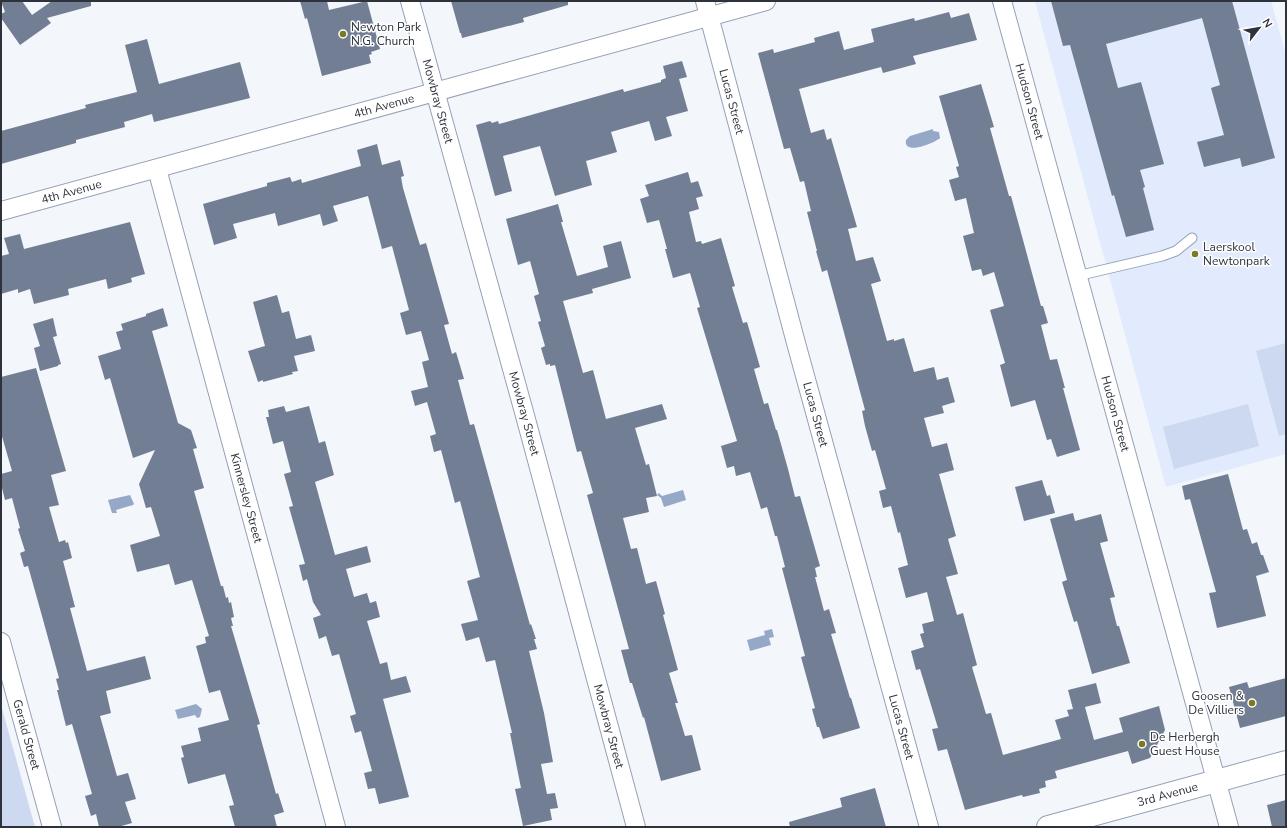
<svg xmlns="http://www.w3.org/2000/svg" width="1287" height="828" font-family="'Nunito Sans',sans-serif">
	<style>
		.built { fill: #e1ebfd }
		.green { fill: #ccd9f0 }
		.water { fill: #96a8c8 }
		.building { fill: #727e93 }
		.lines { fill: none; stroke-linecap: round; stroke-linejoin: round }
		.service-casing { stroke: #95a1b7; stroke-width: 11 }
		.minor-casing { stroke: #95a1b7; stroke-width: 20 }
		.tertiary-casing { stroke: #95a1b7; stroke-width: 24 }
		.service { stroke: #fff; stroke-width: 9 }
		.minor { stroke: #fff; stroke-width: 18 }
		.tertiary { stroke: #fff; stroke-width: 22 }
		.poi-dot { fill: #797a22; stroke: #fff; stroke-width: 1.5 }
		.labels { text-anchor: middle; stroke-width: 3; stroke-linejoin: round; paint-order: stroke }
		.poi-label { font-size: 12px; fill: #2d323b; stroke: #fff; text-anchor: start }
		.street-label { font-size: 12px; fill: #2d323b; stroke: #fff }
	</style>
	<rect width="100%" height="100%" fill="#f3f6fb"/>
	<!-- built -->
	<path class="built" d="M1035,1h236l15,54v399l-120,33z"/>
	<!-- green -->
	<path class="green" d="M1286,343v91l-7,2 -23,-85z
		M1248,404l11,42 -85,23 -11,-42z
		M1,705l34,122h-34z"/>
	<!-- water -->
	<path class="water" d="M933,129v2l6,1 1,6c-5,5 -37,18 -34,2l4,-4z
		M683,490l3,10 -22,7 -3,-9 -4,-3 2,-2 3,3z
		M130,495l4,9 -1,1 -17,5 1,3h-5l-4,-13z
		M772,629l2,8 -5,1 2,7 -21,6 -3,-11 18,-5 -1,-4z
		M196,704l6,5 -2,8 -3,1 -2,-3 -17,4 -3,-9z"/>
	<!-- building -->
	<path class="building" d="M1,1h21l10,14 20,-14h39v5l-44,12 4,5 -31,22 -19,-27v-4l4,-2z
		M300,1h27l2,9 38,-9 13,48 -9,3 1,2 -3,1 2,8 -49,13 -15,-58 -2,1z
		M451,1h117v4l-45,13 1,4 -62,16 -1,-5h-1z
		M1051,1h181l43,157 -33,9 -2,-9 -36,9 -7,-25 27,-7 -13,-47 9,-3 -18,-67 -96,26 12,44 23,-6 23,82 -24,6 5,17 -2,1 11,42 -28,7 -12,-42 -2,1 -42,-151 -7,1z
		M949,12l2,6 18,-5 8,27 -64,16 3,8 -33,9 -2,-6 -82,22 12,44 13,-4 3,11 4,-2 26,89 -9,2 8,32 17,-4 8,24 -10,3 16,57 7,-2v2l10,-3 10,34 20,-5 3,13 11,-3 7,25 -13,4 2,7 -20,5 8,29 15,-4 7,27 -15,4 17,62 -8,3 10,35 -12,3 11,38 6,-2 14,52 -5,2 14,47 5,-1 12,42 58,-16 -6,-19 14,-4 -2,-6 6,-1 -5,-19 28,-7 5,20 -16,4 9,33 29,-8 -4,-14 40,-12 6,24 -15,28 -18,6 -4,-13 -73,20 2,7 -12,3 1,6 -7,2 1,4 -17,4 -1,-2 -57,15 -18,-61 -9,2 -6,-22 6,-1 -18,-59 -4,1 -5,-19 13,-4 -4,-13 4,-1 -2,-9 12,-3 -7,-29 -21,6 -8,-30 10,-3 -8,-33 -2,1 -7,-27 -8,2 -4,-17 7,-2 -11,-39 -3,1 -7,-25 -3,-15 3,-1 -38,-140 -5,2 -6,-21h1l-10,-39 4,-1 -7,-30 -4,1 -10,-34 -6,1 -26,-96 15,-4 1,4 41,-11 -1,-4 25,-7 5,19 30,-8 -3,-13 43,-11 1,3z
		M147,39l12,45 81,-22 10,36 -96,24 -2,-8 -28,8 1,5 -49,13v3l-75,21v-33l85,-23 -1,-3 52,-13 -12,-47z
		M682,61l5,16 -8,2 9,32 -22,6 6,19 -17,5 -6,-20 -38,11 6,20 -31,9 6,24 -37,11 -15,-50 -37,10 9,35 -17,5 -19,-71 14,-4 2,2 6,-2 1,3 124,-35 1,3 37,-10v-2l5,-2 -3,-12z
		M981,84l13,43 -4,1 19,68h2l30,110h2l5,17 -7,2 9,35 7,-1 8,29h-2l17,62 -23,7 -6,-18 -4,1 -12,-40 -24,7 -11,-42 5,-2 -15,-53 14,-4 -10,-34 -11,4 -2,-7 -9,2 -9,-35 11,-3 -8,-35 -11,3 -6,-21 10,-3 -3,-10 3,-1 -20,-70z
		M377,144l5,21 18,-5 4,16 -3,1 2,11 12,41 5,16 6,-2 23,81 -5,1 8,29 4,-2 8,27 -6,1 12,45 4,-1 56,201 1,-1 5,15h-2l3,10 -8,2 15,62 9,49 -12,2 6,30 8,-1 3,15 -8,1 2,11 -29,6 -8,-37 6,-1 -11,-55h2l-17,-73 -9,2 -7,-25 -13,4 -5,-17 17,-4 -11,-39 13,-4 -20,-76 -5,2 -14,-53 -7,2 -4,-16 6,-2 -9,-32 -12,4 -4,-15 17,-4 -6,-25 7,-2 -8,-29 -15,4 -6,-22 9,-3 -17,-64 -10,3 -14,-53 -35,10 5,15 -15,5 -3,-12 -42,12 -3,-13 -42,11 4,14 -23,7 -11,-41 64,-18v-3l23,-6 2,5 9,-3 1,4 59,-17 -4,-16z
		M688,172l3,11 7,-2 5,15 -7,2 3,11 -10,3 7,30 5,-1 1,3 19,-6 14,48 -3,1 11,36 4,-1 13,45 -6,2 10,35 4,-1 8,27h1l11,39 7,28 5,-1 20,70 -5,2 2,9h-2l9,34 5,-2 7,24 -5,1 19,64h1l9,30 -37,11 -4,-12h-2l-5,-18 3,-1 -14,-51 4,-1 -23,-88 3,-1 -8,-31h-2l-8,-29 -6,2 -11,-37 -14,4 -2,-10 -7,2 -6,-22 16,-5 -40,-133 3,-1 -10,-34 -17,5 -8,-29h2l-8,-29 -12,3 -7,-24 9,-3 -4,-11z
		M558,204l5,18h-2l16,54 31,-9 -5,-21 18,-5 10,37 -39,11 1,4 -30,8 20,72 10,-3 13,49 56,-15 5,15 -32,9 11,37 3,-1 8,32 -11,2 3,14 -26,6 8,31 6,-1 9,36 10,-3 9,33 -2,1 15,55 -9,3 9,30h-3l10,33 7,-1 9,35 -40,11 -17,-64 -1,1 -11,-35h-2l-9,-33 8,-1 -42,-154 6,-2 -12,-42 -4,1 -22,-87 -5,1v-2l-4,1 -5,-17 4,-2 -7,-24 3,-1 -7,-25 5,-2 -9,-33 -12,4 -12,-46z
		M130,222l15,52 -14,4 1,4 -24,7 -2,-10 -38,10 1,6 -35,9 -4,-15 -12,4v-4l-17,5v-38l8,-2 -5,-16 16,-4 4,15z
		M277,295l5,18 7,-2 7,28 15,-4 4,16 -21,5 4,15 -6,1 1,2 -30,8v-2l-5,2 -10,-31 17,-5 -12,-44z
		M163,308l5,18 -16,5 26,92 13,7 6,18 -4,1 11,39 -10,3 27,95h2l3,12 2,-1 1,6 2,-1 3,15 -3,1 2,8h-2l29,98 -3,1 19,69 2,-1 6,19 -10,3 3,12h-42l-6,-21 5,-1 -9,-31 -37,10 -7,-26 3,-1 -3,-11 20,-5 -3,-13 31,-8 -9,-30 -11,3 -13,-47 10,-3 -1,-6 4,-1 -17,-56 -17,5 -6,-21 -32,8 -7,-27 30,-9 -9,-29 -5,1 -7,-24 16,-34 -22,8 -23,-80 -5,2 -7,-24 23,-7 -5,-17 7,-2 -2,-6 25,-8v-2z
		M53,318l4,18 -4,1 8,27 -3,1v1l-18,5 -6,-23 6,-2 -7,-22z
		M36,368l30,103 -15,4 8,30 -10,2 10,35 6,-2 1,3 2,-1 4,16 -9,3 12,46 -5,1 17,63 58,-15 6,23 -45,12 5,22 -11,3 17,60 11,-3 8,26 -11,3 7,21 -14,4h-19l-3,-13 -5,2 -6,-20 7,-2 -20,-70 -6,2 -9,-36h2l-3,-11 3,-1 -17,-62 -14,-50 -4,1 -4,-14 5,-2 -7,-22 2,-1 -8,-30 -7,2 -4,-16v-10l11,-3 -11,-38v-56z
		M284,406l2,6 23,-6 10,37 6,-2 9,34 -19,7 20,73 32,-9 4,16 -25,7 8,28 13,-4 3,10 6,-2 4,16 -13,4 13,43 7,-2 4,18 15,-4 5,16 -28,7 26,98 -30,7 -4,-16 -7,1 -4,-16 8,-2 -11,-40 -6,2 -5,-17 6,-2 -17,-60 -7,2 -6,-20 -7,3 -6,-21 8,-3 -8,-13 -6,-23 -4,2 -4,-16 6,-1 -16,-57 4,-1 -9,-32 7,-2 -8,-31 -10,3 -7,-27h3l-1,-7z
		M1228,474l15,56 4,-1 5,15 5,-2 4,13h2l6,17 -13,4 10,40 -49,12 -8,-35 7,-1 -26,-93 -5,1 -3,-14z
		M1042,480l5,16 3,-1 5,18 -31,8 -9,-34z
		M1073,513l2,8 26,-7 7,27 -8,2 15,54 -5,1 7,28h2l11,37 -38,11 -15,-53 -3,1 -12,-40 5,-2 -17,-61z
		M1286,678v38l-46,12 -11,-41 18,-5 2,6z
		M875,788l11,39h-96l-1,-5 53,-15 -2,-9z
		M1286,800v27h-14l-5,-22z"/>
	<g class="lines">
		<defs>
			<path id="service" d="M1077,276l85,-20 14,-5 16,-13"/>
			<g id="minor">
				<path id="s1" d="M410,1l114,411 112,415"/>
				<path id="s2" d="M705,1l91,342 133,484"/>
				<path id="s3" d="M1002,1l227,826"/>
				<path id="s4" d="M157,169l179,658"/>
				<path id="s5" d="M1,211l765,-210"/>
				<path id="s6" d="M1,642l51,185"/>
			</g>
			<g id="tertiary">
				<path id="s7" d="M1048,827l238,-65"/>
			</g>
		</defs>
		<!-- service casing -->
		<use href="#service" class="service-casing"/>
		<!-- minor casing -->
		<use href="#minor" class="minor-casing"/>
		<!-- tertiary casing -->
		<use href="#tertiary" class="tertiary-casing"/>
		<!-- service -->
		<use href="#service" class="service"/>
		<!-- minor -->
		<use href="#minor" class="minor"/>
		<!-- tertiary -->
		<use href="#tertiary" class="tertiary"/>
	</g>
	<!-- markers -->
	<g class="poi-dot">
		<circle cx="343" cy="34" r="4"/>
		<circle cx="1195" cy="254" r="4"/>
		<circle cx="1252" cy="703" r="4"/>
		<circle cx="1142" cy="744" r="4"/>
	</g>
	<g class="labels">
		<!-- poi labels -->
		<g class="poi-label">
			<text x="351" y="31">Newton Park<tspan x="351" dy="14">N.G. Church</tspan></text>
			<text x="1203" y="251">Laerskool<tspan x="1203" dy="14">Newtonpark</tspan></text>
			<text x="1244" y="700" text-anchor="end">Goosen &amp;<tspan x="1244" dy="14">De Villiers</tspan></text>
			<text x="1150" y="741">De Herbergh<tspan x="1150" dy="14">Guest House</tspan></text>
		</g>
		<!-- street labels -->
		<g class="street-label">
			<text dy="4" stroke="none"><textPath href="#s1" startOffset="104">Mowbray Street</textPath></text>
			<text dy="4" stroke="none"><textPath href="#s2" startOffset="104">Lucas Street</textPath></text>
			<text dy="4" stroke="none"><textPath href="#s3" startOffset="104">Hudson Street</textPath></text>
			<text dy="4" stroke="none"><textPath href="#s5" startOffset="397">4th Avenue</textPath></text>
			<text dy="4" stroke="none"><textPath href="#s5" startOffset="73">4th Avenue</textPath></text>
			<text dy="4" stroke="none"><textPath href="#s1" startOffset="428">Mowbray Street</textPath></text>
			<text dy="4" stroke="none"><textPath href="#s2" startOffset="428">Lucas Street</textPath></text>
			<text dy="4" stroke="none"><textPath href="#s3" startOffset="428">Hudson Street</textPath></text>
			<text dy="4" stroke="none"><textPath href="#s4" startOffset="341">Kinnersley Street</textPath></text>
			<text dy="4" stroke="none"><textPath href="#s1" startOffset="752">Mowbray Street</textPath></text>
			<text dy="4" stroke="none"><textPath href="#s2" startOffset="752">Lucas Street</textPath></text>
			<text dy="4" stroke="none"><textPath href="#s6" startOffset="96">Gerald Street</textPath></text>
			<text dy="4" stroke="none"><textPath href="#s7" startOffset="124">3rd Avenue</textPath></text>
		</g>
	</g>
	<!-- border -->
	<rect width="1287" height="828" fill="none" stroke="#2d323b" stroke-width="4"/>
	<!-- north arrow -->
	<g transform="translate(1259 28) rotate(59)" stroke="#ffffff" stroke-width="3" paint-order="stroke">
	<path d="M0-3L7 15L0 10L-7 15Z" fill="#2d323b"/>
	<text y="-6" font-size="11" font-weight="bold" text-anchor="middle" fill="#2d323b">N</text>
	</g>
</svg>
